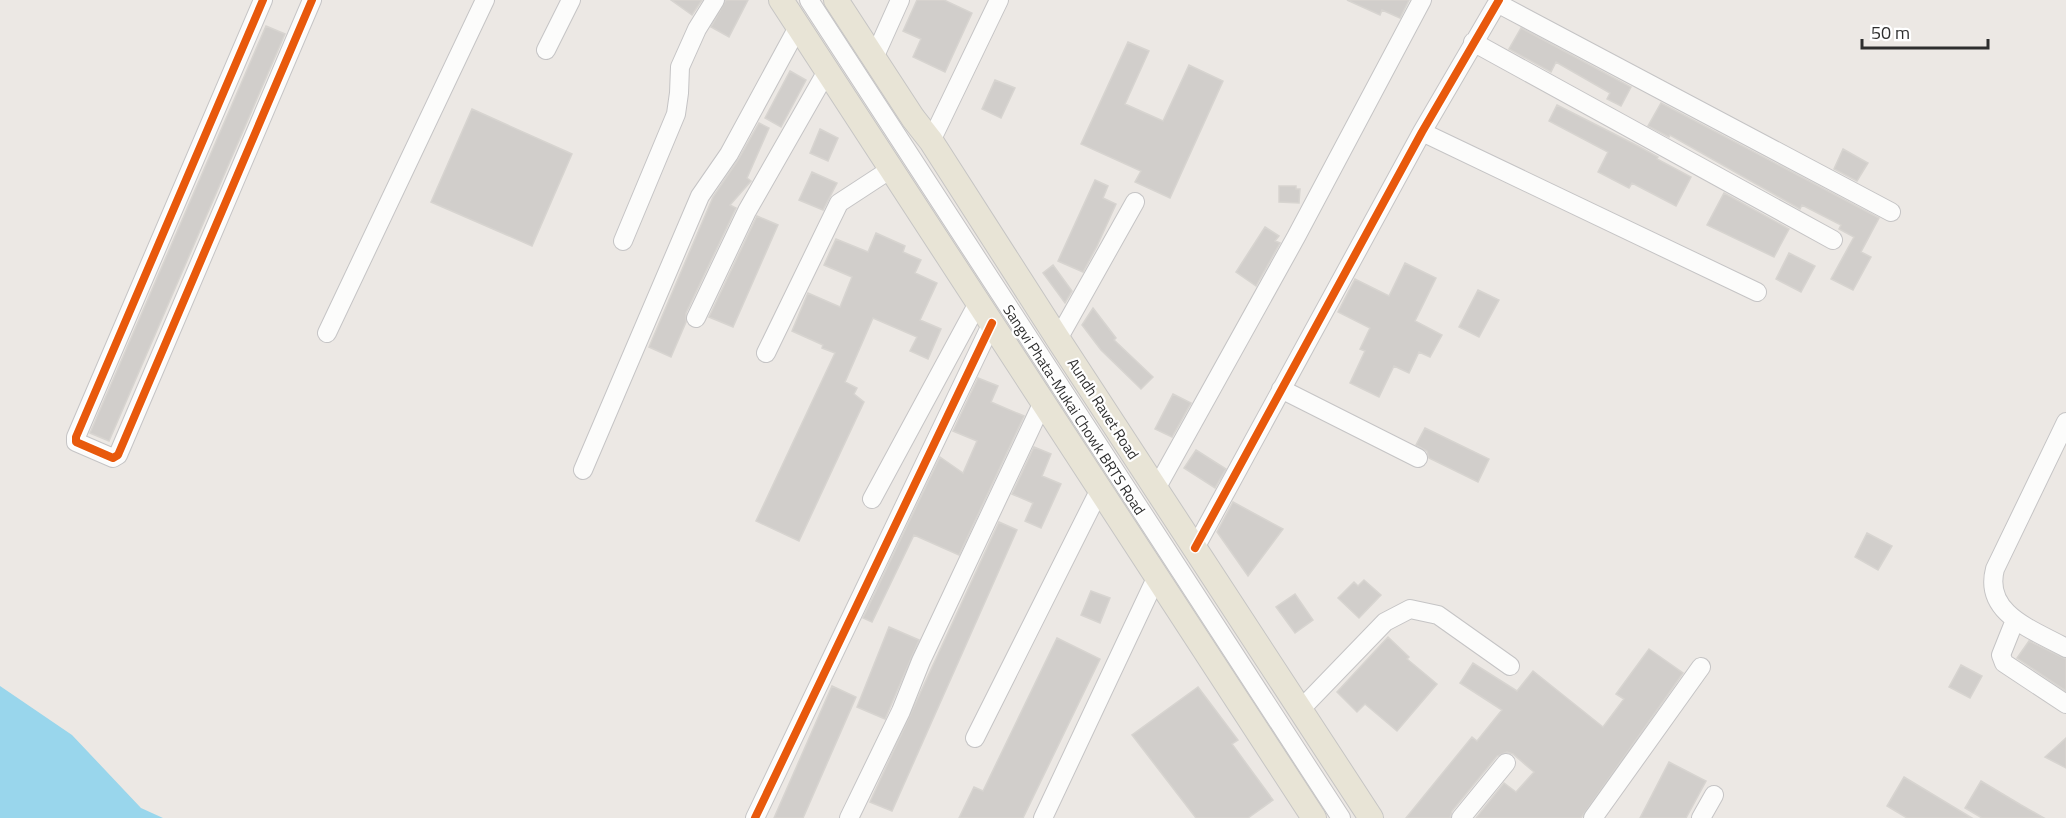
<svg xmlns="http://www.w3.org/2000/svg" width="2066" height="818" font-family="'Titillium Web',sans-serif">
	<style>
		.water { fill: #99d6ec }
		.building { fill: #d1cecb; stroke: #d7d4d0; stroke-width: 1.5 }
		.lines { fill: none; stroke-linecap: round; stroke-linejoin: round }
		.minor-casing { stroke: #c5c4c5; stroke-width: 20 }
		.major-casing { stroke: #c6c5c4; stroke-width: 26 }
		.minor { stroke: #fcfcfb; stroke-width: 18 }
		.major { stroke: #e8e4d6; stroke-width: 24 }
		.cycleway-casing { stroke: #fff; stroke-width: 11 }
		.cycleway { stroke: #e8590c; stroke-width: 8 }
		.labels { text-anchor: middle; stroke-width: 4.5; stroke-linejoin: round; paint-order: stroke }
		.street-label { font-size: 15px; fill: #2e2e2e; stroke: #fff }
	</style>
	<rect width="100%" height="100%" fill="#ece8e4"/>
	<!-- water -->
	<path class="water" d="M0,686l72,49 69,73 22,10h-163z"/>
	<!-- building -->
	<path class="building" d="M671,0h31l-10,15z
		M726,0h22l-19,37 -18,-10z
		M917,0h27l28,13 -27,59 -32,-15 8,-18 -18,-8z
		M1347,0h62l-9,18 -18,-8 -2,5z
		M266,26l19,8 -176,407 -19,-8z
		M1521,28l110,59 -10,19 -14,-7 3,-6 -54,-31 -5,10 -42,-23z
		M1128,42l21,9 -24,53 38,17 26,-56 34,16 -53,117 -35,-16 6,-11 -60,-27z
		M790,71l16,9 -25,47 -16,-9z
		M995,80l20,8 -14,30 -19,-9z
		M1661,103l218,115 -18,34 10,5 -18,33 -22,-11 23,-42 -15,-8 2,-4 -39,-20 -2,4 -130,-74 -1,2 -21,-11z
		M1557,105l81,41 20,11 -1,2 34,18 -15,29 -44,-23 -3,5 -31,-16 10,-20 -59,-31z
		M472,109l100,45 -40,92 -101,-44z
		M759,123l10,5 -22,50 4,3 -21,24 6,3 -50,105v9l-15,35 -22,-10 64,-150 25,-37z
		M820,129l18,9 -10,23 -18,-8z
		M1843,149l25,14 -11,18 -23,-12z
		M812,172l25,11 -14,27 -24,-10z
		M1095,180l13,6 -5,12 13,6 -19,42 -14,26 -25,-11z
		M1279,186h17v3h4l-1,14 -20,-1z
		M1724,193l65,36 -15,28 -67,-32z
		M757,216l21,9 -45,102 -24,-10z
		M1265,227l14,9 -4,5 5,2 -24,43 -20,-14z
		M876,233l29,13 -2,6 18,8 -6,13 22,10 -17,37 21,9 -13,30 -18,-8 7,-14 -44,-19 -28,64 12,6 -3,6 10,8 -65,139 -43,-20 79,-168 -13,-5 1,-3 -31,-14 16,-38 32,14 12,-30 -28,-12 12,-26 32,13z
		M1789,253l26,13 -14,26 -25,-13z
		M1405,263l31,15 -21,43 27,14 -12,22 -11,-5 -10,21 -15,-7 -15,31 -29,-14 15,-32 -5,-2 10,-21 -32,-16 17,-33 34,17z
		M1053,265l19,26 -7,12 -22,-30z
		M1478,290l21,10 -20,37 -20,-10z
		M1093,308l23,30 -2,2 39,37 -12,12 -40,-39 -19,-25z
		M978,378l20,8 -7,16 33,14 -65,139 -45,-20 -42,87 -9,-4 77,-161 23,16 14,-32 -24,-10z
		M1173,394l18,9 -19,34 -17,-8z
		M1425,428l64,31 -11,23 -49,-24 -2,-7 -11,-6z
		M1034,447l17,7 -9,22 19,8 -20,44 -16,-7 8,-18 -21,-9z
		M1196,450l30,19 -11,19 -31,-20z
		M1233,502l50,27 -35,47 -31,-44z
		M999,522l18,8 -125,281 -22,-9z
		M1867,533l25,13 -14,24 -23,-13z
		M1364,580l17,15 -22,23 -21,-20 16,-16 4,4z
		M1091,591l19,7 -10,25 -19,-8z
		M1295,594l18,26 -18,13 -19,-26z
		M889,627l30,13 -34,79 -28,-12z
		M1388,637l21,20 -2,2 30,25 -40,47 -32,-27 -8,8 -20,-20z
		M1057,638l43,21 -77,159h-64l15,-31 9,4z
		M2029,641l37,18v32l-49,-33z
		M1649,649l34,24 -102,145h-105l28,-35 12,9 18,-20 -21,-18 -6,-2 -10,4 -45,55 -2,7h-44l66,-81 5,4 25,-31 -42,-27 13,-20 44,28 16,-20 70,56 21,-28 -8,-5z
		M1961,665l21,11 -12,22 -21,-11z
		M832,686l24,11 -53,121h-29z
		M1198,687l40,53 -6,4 41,56 -25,18h-52l-64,-83z
		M2066,738v30l-21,-11z
		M1669,762l37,19 -20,37h-46z
		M1904,777l68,41h-65l-20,-12z
		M1981,781l40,24 23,13h-62l-17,-10z"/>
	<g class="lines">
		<defs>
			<path id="minor" d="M263,0l-187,437v5l37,16 5,-3 194,-455
				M809,0l532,818
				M1497,3l394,209
				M1473,42l360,198
				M546,50l25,-50
				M874,58l26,-58
				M1422,132l335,160
				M931,141l68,-141
				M623,241l53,-127 3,-21 1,-26 17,-38 18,-29
				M696,318l51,-107 80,-140
				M327,333l158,-333
				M1058,339l77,-137
				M766,353l73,-150 52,-34
				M1281,389l137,69
				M2066,422l-71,147c-12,45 39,61 71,79
				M583,470l117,-274 29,-42 69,-127
				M1156,489l140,-252 126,-237
				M872,499l106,-196
				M1195,548l227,-416 77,-132
				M2015,620l-14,35 3,8 62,41
				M1300,710l85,-88 25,-13 28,6 72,51
				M975,738l125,-249
				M755,818l237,-495
				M849,818l52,-107 20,-50 122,-259
				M1043,818l114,-242
				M1461,818l45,-55
				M1593,818l108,-151
				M1701,818l13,-23"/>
			<path id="major" d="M781,0l533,818
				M836,0l77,118 18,23 127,198 313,479"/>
		</defs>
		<!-- minor casing -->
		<use href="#minor" class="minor-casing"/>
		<!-- major casing -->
		<use href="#major" class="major-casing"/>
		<!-- minor -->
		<use href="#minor" class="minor"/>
		<!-- major -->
		<use href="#major" class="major"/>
		<defs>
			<path id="cycleway" d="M263,0l-187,437v5l37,16 5,-3 194,-455
				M1195,548l227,-416 77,-132
				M755,818l237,-495"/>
		</defs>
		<!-- cycleway casing -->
		<use href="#cycleway" class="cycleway-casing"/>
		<!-- cycleway -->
		<use href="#cycleway" class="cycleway"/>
	</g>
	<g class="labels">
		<!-- street labels -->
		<g class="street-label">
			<text transform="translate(1103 409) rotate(57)" y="5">Aundh Ravet Road</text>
			<text transform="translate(1074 410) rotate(57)" y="5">Sangvi Phata-Mukai Chowk BRTS Road</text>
		</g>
	</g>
	<!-- scale -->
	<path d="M1862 39v9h126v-9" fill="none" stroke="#2e2e2e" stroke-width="3"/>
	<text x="1871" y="39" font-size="18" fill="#2e2e2e" stroke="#ffffff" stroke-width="4.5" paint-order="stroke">50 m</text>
</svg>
